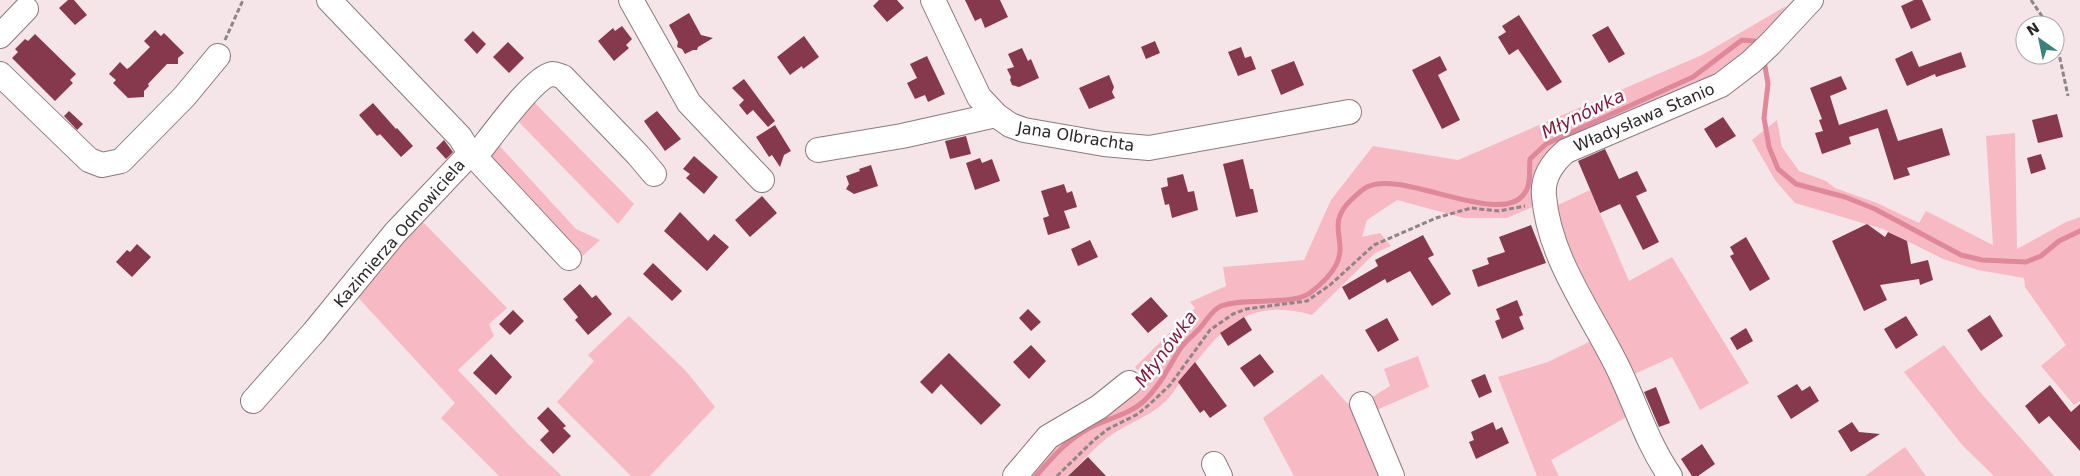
<svg xmlns="http://www.w3.org/2000/svg" width="2080" height="476" font-family="'DejaVu Sans',sans-serif">
	<style>
		.green { fill: #f7b9c4 }
		.lines { fill: none; stroke-linecap: round; stroke-linejoin: round }
		.stream { stroke: #de889a; stroke-width: 5 }
		.building { fill: #86394d }
		.minor-casing { stroke: #897b7d; stroke-width: 26 }
		.path { stroke: #8f8486; stroke-width: 3; stroke-dasharray: 5 2.5; stroke-linecap: butt }
		.minor { stroke: #fff; stroke-width: 24 }
		.labels { text-anchor: middle; stroke-width: 5; stroke-linejoin: round; paint-order: stroke }
		.street-label { font-size: 16px; fill: #2b2526; stroke: #fff }
		.water-label { font-size: 18px; font-style: italic; fill: #7e193b; stroke: #fff }
	</style>
	<rect width="100%" height="100%" fill="#f5e5e8"/>
	<!-- green -->
	<path class="green" d="M1786,6l-16,27 -44,36 -53,29 -90,36 -46,71 -30,13h-43l-67,-18 -30,20 -5,17 18,-4 11,13 -16,7 -63,62c-70,-19 -92,17 -131,66 -5,7 -10,15 -16,21 -17,16 -41,22 -59,37 -14,11 -26,25 -38,37h-44l30,-35 59,-37 30,-27 -8,-10 60,-59 -5,-6 36,-16 -3,-19 81,-7 27,-60 42,-54 85,14 244,-105z
		M530,98l104,106 -16,20 -103,-106z
		M1777,120l5,27 17,24 27,10 9,7 42,15 42,20 7,-12 67,34 -7,-109 29,-3 2,116 49,-27 14,-5v184l-6,4 -33,-39 25,-21 -41,-58 -1,-9 -46,-8 -35,-11 -60,-30 -88,-26 -20,-23 -23,-40z
		M495,141l81,88 24,11 -22,20 -97,-104z
		M1590,190l39,91 43,-24 77,126 -49,27 -28,-53 -44,20 -36,-71 -34,-79v-22z
		M417,216l90,92 -18,16 5,12 -36,34 69,73 35,33h-63l-58,-58 14,-15 -102,-111z
		M629,316l57,55 29,36 -65,69h-19l-74,-74 37,-41 -6,-6z
		M1595,339l35,76 -79,45 8,16h-22l-39,-99 50,-15z
		M1944,345l36,47 74,84h-60l-31,-30 -59,-74z
		M1418,356l11,31 -57,25 -3,-13 21,-13 -6,-17z
		M1322,374l23,27 12,9 27,66h-90l-31,-58z
		M1905,447l21,29h-61z"/>
	<g class="lines">
		<!-- stream -->
		<path class="stream" d="M1764,60l4,24 -4,34 5,29 9,22 18,15 49,13 30,12 86,46 21,5 44,2 15,-6 18,-15 21,-10
			M1036,476c15,-17 30,-35 50,-46 18,-11 41,-14 57,-28 17,-16 25,-34 37,-53 5,-8 14,-14 20,-21 7,-8 12,-18 21,-22 24,-9 71,0 89,-13 9,-7 21,-18 26,-28 13,-25 -12,-40 16,-66 5,-4 9,-9 15,-12 36,-19 141,46 160,2 4,-8 2,-20 3,-30l16,-15 147,-67 49,-37 12,1 4,6"/>
	</g>
	<!-- building -->
	<path class="building" d="M68,0h6l13,15 -12,10 -16,-17z
		M879,0h18l7,8 -17,14 -14,-16z
		M965,0h35l8,17 -23,11 -4,-10 -6,3z
		M1914,0h8l9,20 -20,9 -10,-23z
		M689,13l12,22 12,3 -15,9 -1,3h-4l-8,4 -3,-5 -5,-2 1,-5 -9,-17z
		M1519,15l43,67 -15,9 -29,-42 -9,6 -11,-18 8,-5 -4,-6z
		M622,26l10,13 -6,6 3,3 -15,13 -16,-20 15,-13 2,3z
		M1608,26l17,28 -16,9 -17,-28z
		M155,30l6,6 3,-3 20,20 -6,5v6h-11l-19,20 1,2 -5,5v6l-16,1 -15,-15 3,-3 -7,-6 11,-12 7,7 3,-2 20,-20 -6,-6z
		M473,31l13,13 -9,10 -13,-14z
		M35,34l41,40 -6,6 3,3 -18,18 -43,-43 6,-6 -3,-3 10,-10 3,2z
		M804,36l15,21 -16,12 -1,-3 -12,9 -13,-18z
		M1155,41l5,12 -14,6 -5,-12z
		M508,42l16,16 -15,15 -16,-16z
		M1241,47l4,11 6,-2 5,13 -18,7 -10,-24z
		M1022,48l6,13 3,-2 8,19 -20,9 -7,-2 -2,-5 1,-3 -4,-8 7,-2 -6,-13z
		M1912,51l7,16 42,-15 5,15 -30,10 -1,-3 -28,12 -12,-27z
		M927,56l18,38 -17,8 -3,-7 -10,4 -8,-16 10,-5 -7,-14z
		M1440,56l7,14 -9,5 22,45 -18,9 -30,-59z
		M1294,61l10,24 -23,10 -10,-25z
		M1109,75l5,12 -2,5 3,6 -26,11 -10,-21z
		M1841,76l6,13 -17,7 9,29 48,-16 11,32 44,-13 8,27 -43,13 3,7 -16,5 -16,-52 -29,9 2,7 -29,10 -7,-21 8,-2 -4,-11 3,-1 -12,-31z
		M744,79l31,42 -7,6 -15,-17 -6,5 -8,-10 5,-5 -12,-12z
		M373,103l23,26 1,-1 16,18 -12,11 -21,-23 -3,2 -18,-21z
		M69,111l14,13 -6,6 -13,-14z
		M657,111l24,28 -16,12 -21,-30z
		M2057,114l6,23 -25,6 -6,-23z
		M1723,117l13,19 -20,12 -12,-19z
		M775,125l16,26 -7,4 -4,12 -8,-12 -3,2 -13,-20z
		M966,136l5,18 -21,5 -5,-18z
		M444,140l9,12 -7,7 -10,-11z
		M1605,149l14,30 18,-8 10,20 -11,5 23,46 -16,8 -23,-46 -20,9 -22,-52z
		M2041,154l5,15 -15,5 -4,-16z
		M694,156l24,21 -14,17 -18,-16 4,-4 -7,-5z
		M980,158l2,5 10,-4 8,22 -25,9 -9,-27z
		M1243,159l7,30h3l5,23 -22,5 -13,-53z
		M871,165l7,21 -24,8 -8,-5 3,-5 -3,-8 14,-5 -1,-2z
		M1183,174l5,18 6,-1 4,19 -26,8 -3,-14 -4,1 -4,-17 7,-2 -1,-8z
		M1064,184l3,9 5,-2 5,16 -13,4 6,17 -22,7 -5,-17 6,-2 -8,-25z
		M762,196l15,17 -27,24 -15,-17z
		M680,212l28,29 6,-7 15,13 -22,24 -43,-40z
		M1867,224l18,13 3,-5 19,9 4,23 17,-4 5,20 -13,5 -1,-6 -39,6 7,15 -23,11 -32,-70z
		M1531,225l15,38 -68,24 -6,-17 17,-6 -2,-6 18,-6 -6,-15z
		M1423,235l11,20 -6,3 23,36 -19,12 -22,-35 -23,12 -2,-4 -36,21 -7,-13 36,-21 -3,-6z
		M1746,237l24,42 -20,12 -20,-35 4,-2 -4,-7z
		M1090,240l8,17 -20,9 -7,-17z
		M137,244l14,13 -19,20 -16,-15 11,-12 3,2z
		M653,263l29,28 -10,10 -29,-27z
		M580,284l12,14 4,-3 16,19 -24,21 -13,-15 3,-3 -15,-18z
		M1151,297l17,19 -20,17 -17,-19z
		M1517,300l6,15 -4,2 5,12 -22,10 -7,-18 5,-2 -4,-10z
		M1028,309l13,13 -10,9 -12,-13z
		M513,310l11,11 -14,14 -11,-11z
		M1990,315l13,21 -22,15 -14,-21z
		M1906,316l12,19 -22,14 -12,-20z
		M1244,317l8,13 -24,16 -8,-13z
		M1387,318l12,22 -21,12 -13,-22z
		M1746,328l7,13 -16,9 -7,-12z
		M1031,345l15,16 -17,18 -16,-17z
		M949,353l52,52 -20,20 -40,-41 -9,10 -12,-12z
		M491,354l21,23 -16,18 -23,-22z
		M1260,354l14,18 -20,15 -14,-19z
		M1195,362l32,44 -17,12 -6,-8 -4,3 -22,-31z
		M1485,374l7,18 -13,6 -8,-18z
		M1797,384l5,7 8,-5 9,15 -28,18 -14,-23z
		M2050,385l21,27 9,-8v47l-31,-35 -10,8 -14,-18z
		M1656,387l14,36 -11,4 -15,-35z
		M548,407l18,19 -3,2 8,8 -18,18 -13,-14 9,-9 -12,-13z
		M1493,422l3,8 6,-3 7,16 -33,16 -7,-17 5,-2 -3,-8z
		M1852,422l7,10 21,2 -29,18 -13,-21z
		M1702,444l13,20 -17,12h-6l-11,-17z
		M1088,457l18,19h-38z"/>
	<g class="lines">
		<defs>
			<path id="minor" d="M631,0l58,103 73,77
				M933,0l46,97 17,18 14,10 14,5 80,14 45,4 200,-36
				M0,36l26,-27
				M0,74l89,86 13,5 19,-4 63,-64 34,-41
				M818,150l84,-14 94,-21
				M467,153l8,4c14,-17 58,-80 77,-83 4,0 8,2 11,3l75,78 16,19
				M475,157l94,101
				M253,401l61,-69 81,-99 72,-76 1,-7 -8,-13 -131,-137
				M1362,404l30,72
				M1214,464l6,12
				M1015,476l33,-39 51,-30 30,-24
				M1670,476c-23,-33 -34,-71 -51,-106 -27,-56 -70,-111 -75,-174 -2,-19 8,-33 22,-45l155,-66 30,-23 19,-18 41,-44"/>
		</defs>
		<!-- minor casing -->
		<use href="#minor" class="minor-casing"/>
		<!-- path -->
		<path class="path" d="M2031,0l17,25
			M2055,35l13,61
			M225,40l18,-40
			M1057,476l37,-36 14,-11 30,-15 14,-12 18,-17 40,-55 23,-16 13,-5 61,-8 23,-16 44,-40 62,-27 35,-10 28,3 26,-5"/>
		<!-- minor -->
		<use href="#minor" class="minor"/>
	</g>
	<g class="labels">
		<!-- street labels -->
		<g class="street-label">
			<text transform="translate(1644 117) rotate(-23)" y="6">Władysława Stanio</text>
			<text transform="translate(1076 136) rotate(9)" y="6">Jana Olbrachta</text>
			<text transform="translate(399 233) rotate(-49)" y="6">Kazimierza Odnowiciela</text>
		</g>
		<!-- water labels -->
		<g class="water-label">
			<text transform="translate(1583 114) rotate(-26)" y="6">Młynówka</text>
			<text transform="translate(1166 349) rotate(-53)" y="6">Młynówka</text>
		</g>
	</g>
	<!-- north arrow -->
	<g transform="translate(2040 40) rotate(327)"><circle r="24" fill="#ffffff" stroke="#aaa8a8"/>
	<path d="M0-4L9 19L0 12L-9 19Z" fill="#3b817a"/>
	<text y="-8" font-size="14" font-weight="bold" text-anchor="middle" fill="#2b2526">N</text>
	</g>
</svg>
